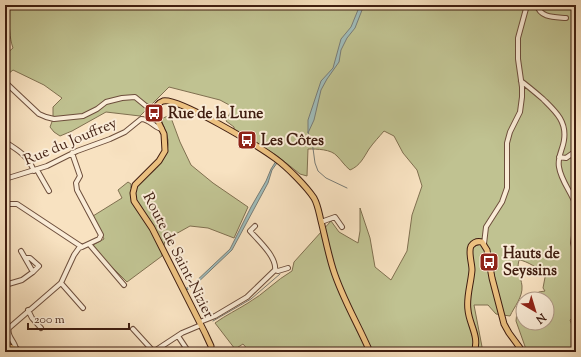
<svg xmlns="http://www.w3.org/2000/svg" width="581" height="357" font-family="'Sorts Mill Goudy',serif">
	<style>
		.green { fill: #c0c291; stroke: #807050 }
		.water { fill: #9fbcba; stroke: #797c76 }
		.lines { fill: none; stroke-linecap: round; stroke-linejoin: round }
		.stream { stroke: #797c76; stroke-width: 1 }
		.minor-casing { stroke: #6d4e3c; stroke-width: 6 }
		.major-casing { stroke: #3f1d10; stroke-width: 7 }
		.minor { stroke: #faecd7; stroke-width: 4 }
		.major { stroke: #ecc180; stroke-width: 5 }
		.labels { text-anchor: middle; stroke-width: 4; stroke-linejoin: round; paint-order: stroke }
		.poi-label { font-size: 15px; font-weight: bold; fill: #3f1d10; stroke: #faecd7; text-anchor: start }
		.street-label { font-size: 15px; fill: #3f1d10; stroke: #faecd7 }
	</style>
	<rect width="100%" height="100%" fill="#f8e2c1"/>
	<filter id="stains"><feTurbulence type="fractalNoise" baseFrequency=".005" numOctaves="4"/><feColorMatrix values="0 0 0 0 .2 0 0 0 0 .09 0 0 0 0 .02 0 0 0 .5 -.17"/></filter>
	<radialGradient id="worn" r=".72"><stop offset=".6" stop-color="#630" stop-opacity="0"/><stop offset="1" stop-color="#630" stop-opacity=".3"/></radialGradient>
	<!-- green -->
	<path class="green" d="M5,5h571v309l-6,6 3,8 3,1v23h-49l-11,-31 1,-10 6,-9v21h24v-24h-20l12,-7 6,-1 -2,-3 3,-16c-9,-3 -18,-11 -27,-12 -3,12 2,16 3,26 1,11 -8,21 -12,30l-14,-2 -8,-9h-14l9,47h-233l-7,-8 -8,5 -20,-26c11,-8 22,-13 33,-20 16,-9 28,-23 44,-32l2,-9 37,-41 8,11 19,11 2,-12v-23l10,30 5,29 16,13 16,-29 5,-36 10,-29 -5,-16 -14,-17 -9,-17 -10,-5c-5,6 -10,11 -15,18 -5,8 -9,17 -19,21 -6,-5 -8,-9 -13,-14 -6,-7 -20,-7 -29,-7l-1,27 -7,-2 -24,-19 -42,-25v-3l-8,-6 7,-14 -13,-7 -51,-13 -29,29 -34,-4 -34,19 -12,5 -6,-4 -4,-5 3,-8v-12l9,-9 -18,-13 -31,-15 -5,4 -3,-3v-16l8,-7c-4,-11 -3,-22 -5,-34 -1,-3 -3,-5 -3,-9z
		M170,115l10,27 11,23 22,18 35,24 -14,31 -26,-10 -18,-2 -25,14 -3,16 -35,26 -26,-26 -8,-11 11,-6 -11,-23 29,-18 -4,-8 10,-8 3,2v4c16,-11 39,-26 37,-48 -1,-7 -5,-14 -7,-21z"/>
	<!-- water -->
	<path class="water" d="M360,5h4l-9,23 -8,10 -6,12 -2,12 -12,17 -6,11 -7,30 -6,13v-13l13,-39 12,-13 8,-29 10,-12z
		M276,161l1,2 -5,7 -4,13 -36,67 -39,37 -7,3 -1,-1 7,-4 38,-36 21,-42 15,-26 5,-12z"/>
	<g class="lines">
		<!-- stream -->
		<path class="stream" d="M308,132l4,9 3,22 3,8 8,7 21,10
			M213,321l38,-22 29,-25"/>
		<defs>
			<path id="minor" d="M537,5c3,13 18,12 29,13
				M521,81c8,6 15,12 22,18 12,12 24,22 21,41 -1,9 -7,17 -5,27 2,14 13,26 17,39
				M5,82l34,32 7,3 8,2 29,-3 14,-7 9,-7 16,-4 13,-1 11,9 9,3
				M5,142c13,8 23,14 29,29
				M559,157l7,1 10,-7
				M37,170l12,21
				M5,179l42,-13 30,-15 33,-12 15,-7 16,-13c9,0 13,9 21,10
				M5,204h12l65,43 17,-8 2,-4 -24,-45 -1,-7 4,-7 -8,-23
				M321,222l14,-5 7,10
				M576,222l-3,21 3,11
				M255,226l-5,5c8,9 27,26 25,39
				M89,244l35,41
				M484,244l2,-17 16,-25 5,-14v-45l3,-11 10,-20 2,-15v-10l-4,-28v-21l9,-33
				M26,258h4l9,8 -6,6
				M61,283l22,25
				M5,285l17,-5 11,-8 -12,-21
				M28,310l4,8 9,10
				M200,322l15,-6 32,-19 28,-27 3,1 10,-3
				M133,329l21,23
				M178,336l10,15
				M16,349c-1,-8 -10,-13 -7,-21l52,-45 13,-28 5,-7 3,-1
				M153,352l29,-19 19,-8"/>
			<path id="major" d="M5,345l18,7
				M211,352v-6l-6,-13 -53,-105 -18,-27 -1,-8 2,-8 24,-24 6,-10 -1,-17 -10,-21c1,-5 3,-10 9,-12 15,-4 97,46 113,58 11,8 30,27 38,39 4,7 5,15 7,23 4,16 7,32 12,48 9,29 25,55 37,83
				M474,352c6,-15 -5,-28 -6,-42 -2,-13 3,-26 4,-40 0,-7 -4,-18 -1,-24 3,-4 7,-5 11,-4l5,8 5,28 12,46 5,9 14,19"/>
		</defs>
		<!-- minor casing -->
		<use href="#minor" class="minor-casing"/>
		<!-- major casing -->
		<use href="#major" class="major-casing"/>
		<!-- minor -->
		<use href="#minor" class="minor"/>
		<!-- major -->
		<use href="#major" class="major"/>
	</g>
	<!-- icons -->
	<defs>
		<symbol id="bus-square" viewBox="-11 -11 22 22"><rect x="-9" y="-9" width="18" height="18" rx="4" fill="#8f2418" stroke="#faecd7"/><path d="M-5-6H5V4H4V6H2V4H-2V6H-4V4H-5ZM-3.5-4V0h7V-4ZM-3.5 1.2v1.5H-2V1.2ZM2 1.2v1.5H3.5V1.2Z" fill="#fff"/></symbol>
	</defs>
	<g fill-rule="evenodd">
		<use href="#bus-square" x="143" y="102" width="22" height="22"/>
		<use href="#bus-square" x="236" y="129" width="22" height="22"/>
		<use href="#bus-square" x="478" y="251" width="22" height="22"/>
	</g>
	<g class="labels">
		<!-- poi labels -->
		<g class="poi-label">
			<text x="168" y="118">Rue de la Lune</text>
			<text x="261" y="145">Les Côtes</text>
			<text x="503" y="258">Hauts de<tspan x="503" dy="17">Seyssins</tspan></text>
		</g>
		<!-- street labels -->
		<g class="street-label">
			<text transform="translate(70 141) rotate(-23)" y="5">Rue du Jouffrey</text>
			<text transform="translate(179 255) rotate(63)" y="5">Route de Saint-Nizier</text>
		</g>
	</g>
	<!-- margin -->
	<rect width="581" height="357" fill="none" stroke="#f8e2c1" stroke-width="20"/>
	<rect x="6" y="6" width="569" height="345" fill="none" stroke="#3f1d10" stroke-width="2"/>
	<rect x="10" y="10" width="561" height="337" fill="none" stroke="#3f1d10"/>
	<!-- north arrow -->
	<g transform="translate(535 311) rotate(142)"><circle r="19" fill="#faecd7" stroke="#af9987"/>
	<path d="M0-3L7 15L0 10L-7 15Z" fill="#8f2418"/>
	<text y="-6" font-size="11" font-weight="bold" text-anchor="middle" fill="#3f1d10">N</text>
	</g>
	<!-- scale -->
	<path d="M28 323v6h101v-6" fill="none" stroke="#3f1d10" stroke-width="2"/>
	<text x="34" y="323" font-size="12" fill="#3f1d10" stroke="#faecd7" stroke-width="3" paint-order="stroke">200 m</text>
	<rect width="100%" height="100%" filter="url(#stains)"/>
	<rect width="100%" height="100%" fill="url(#worn)"/>
</svg>
